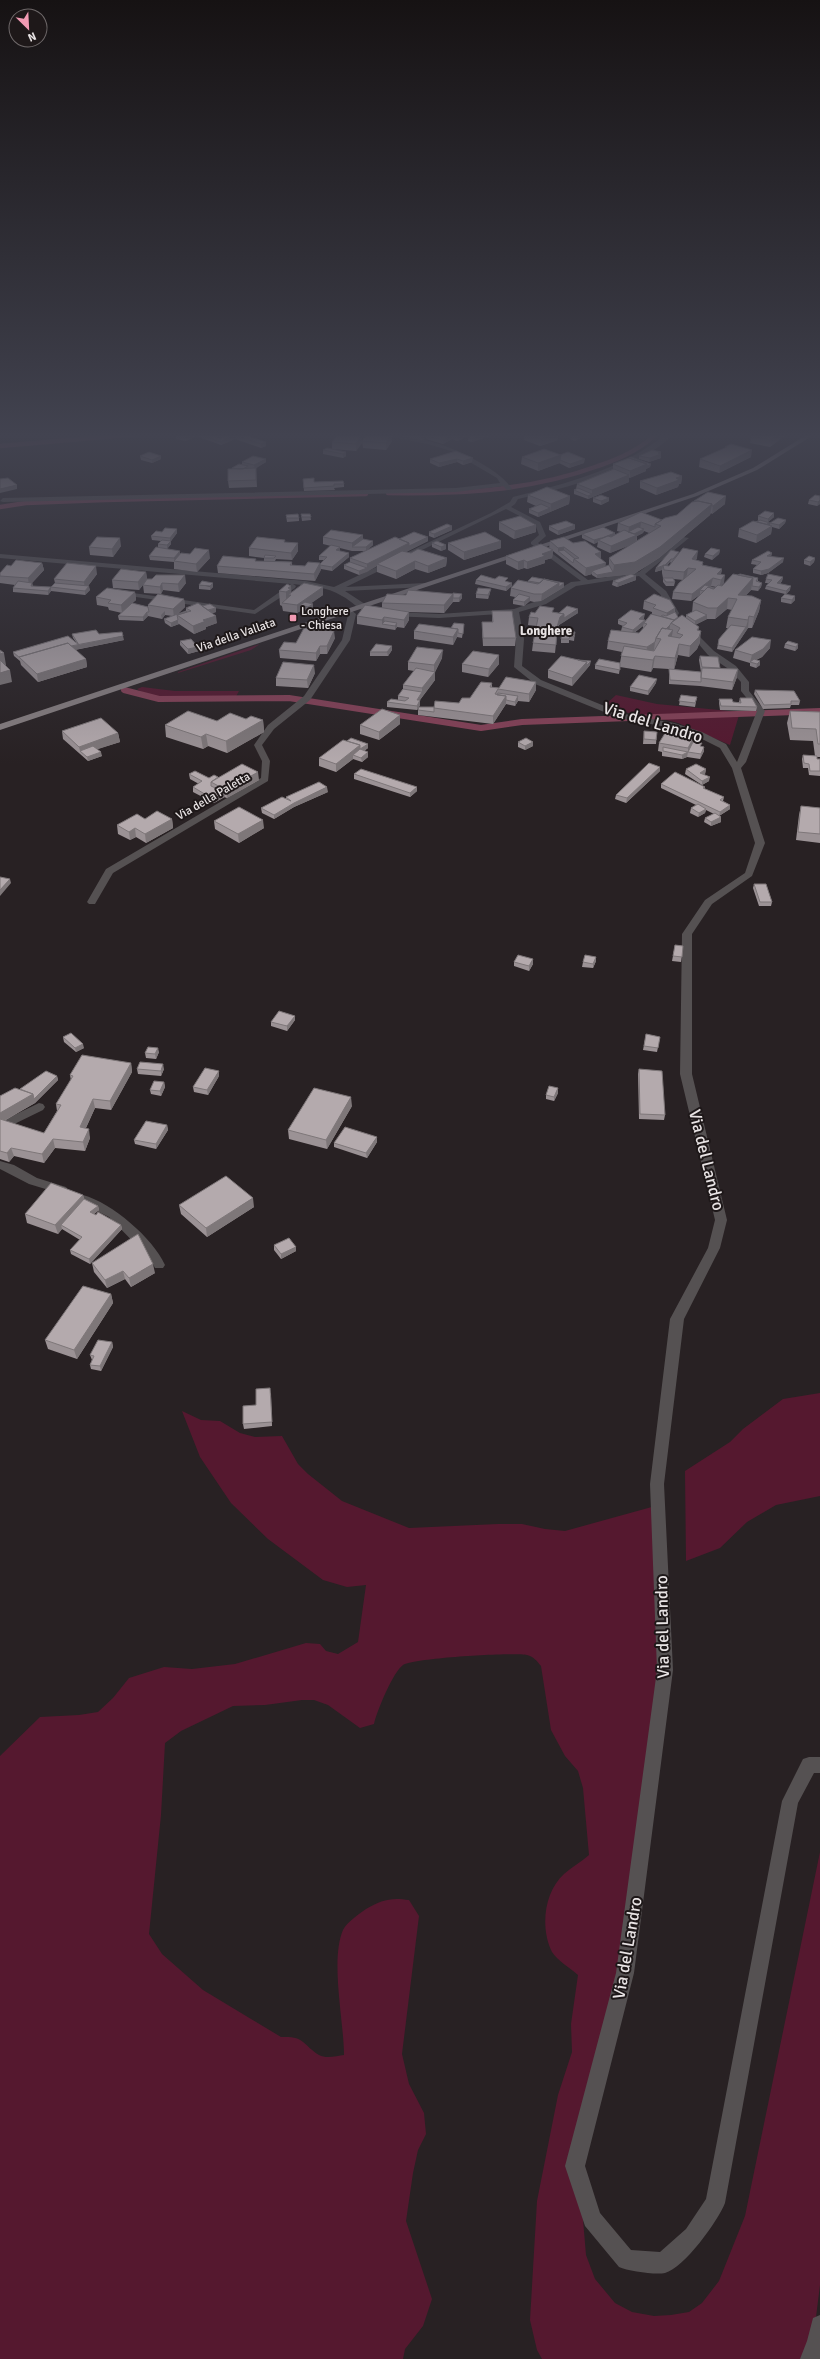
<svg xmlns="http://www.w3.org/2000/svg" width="820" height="2359" font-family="Signika,sans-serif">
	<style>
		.green { fill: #55182f }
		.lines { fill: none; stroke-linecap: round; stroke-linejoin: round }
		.stream-far1 { stroke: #864157; stroke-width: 4.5 }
		.stream { stroke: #864157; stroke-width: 6 }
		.minor { fill: #555152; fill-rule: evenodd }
		.major { fill: #877f81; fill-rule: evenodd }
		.wall { fill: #9b9295; fill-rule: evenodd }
		.shaded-wall { fill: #7e7779 }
		.building { fill: #b4aaad; stroke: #7e7779 }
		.poi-dot { fill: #f19ab3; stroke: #1e1819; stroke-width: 1.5 }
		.labels { text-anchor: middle; stroke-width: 4; stroke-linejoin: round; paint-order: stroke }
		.far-poi-label { font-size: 12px; fill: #e8e3e4; stroke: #1e1819; text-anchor: start }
		.far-street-label { font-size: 12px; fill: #e8e3e4; stroke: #1e1819 }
		.far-quarter-label { font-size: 13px; font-weight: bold; fill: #e8e3e4; stroke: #1e1819 }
		.near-street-label { font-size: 17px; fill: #e8e3e4; stroke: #1e1819 }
	</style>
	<rect width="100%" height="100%" fill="#282123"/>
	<!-- green -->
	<path class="green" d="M260,644l-9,6 -73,23v-1z
		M142,687l33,4h64l-5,9c-26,-1 -76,4 -97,-11z
		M616,695l41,9 83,8 -10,33 -52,-22 -27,-7h-14l-32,-11z
		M820,1393v103l-44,9 -29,17 -27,26 -34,13 -1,-90 45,-29 13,-13 40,-30z
		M182,1411l19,9 19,1 20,12 15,4 27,-1 16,28 10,10 34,27 67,27 89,-4h24l23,5 20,2 94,-26v241l-75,407 -2,55 4,47 9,24 20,24 17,9 22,4 17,-1 18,-3 13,-9 17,-22 26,-65 75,-364v433l-5,40 -11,34h-262l-5,-9 -7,-30 7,-119 21,-106 14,-43 -1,-28 7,-49c-8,-7 -21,-15 -26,-23 -12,-24 -8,-60 12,-78 8,-7 17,-12 25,-19l-6,-67 -5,-17 -13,-15 -14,-26 -10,-64c-4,-5 -7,-9 -14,-11 -14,-3 -114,3 -124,10 -10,7 -26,46 -29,59l-14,4 -32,-23 -14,-5h-12l-37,5 -32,1 -52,25 -16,12 -4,72 -12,119 13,20 41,36 78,47c24,-1 21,7 38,18 7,4 18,1 25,0 0,-33 -14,-95 -1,-125 4,-8 16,-16 23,-21 15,-9 25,-12 43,-9l10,16 -17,138 7,30 15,29 2,21 -8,16 -5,23 -7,48 26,78 -9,27 -18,23 -2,10h-403v-603l40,-39 39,-2 19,-3 15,-14 16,-20 35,-11 28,2 43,-5 71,-21 14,1 6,7 12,3 20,-12 8,-57 -19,2 -24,-7 -55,-41 -37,-36 -31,-46z"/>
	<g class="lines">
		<!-- stream-far1 -->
		<path class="stream-far1" d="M0,446l139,-12
			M388,493c72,1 142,-2 210,-27 21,-7 42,-16 58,-32
			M0,507l26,-4 79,-3 261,-6"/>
		<!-- stream -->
		<path class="stream" d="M124,690l35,9 130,-1 192,30 41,-6 298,-11"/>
		<!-- minor -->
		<path class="minor" d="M375,434c39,0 70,9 104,28 13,8 24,14 33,27l-5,1 -4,-4 -47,6 -453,10 -3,-1 3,-3 453,-10 44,-5 -3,-5 -46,-27 -23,-7z
			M666,434h7c-32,35 -110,55 -155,65l-3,5 -4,3 29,15 6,14 -8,7 50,37 51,-8 44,-35 6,1 -44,36 21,17 13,22 -1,2h-6l-12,-21 -21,-18 -63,10 -30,18 -27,8 5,27 -2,27 19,14 83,34 50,9 28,9 24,12 11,18 20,-51 -16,-20v-9l-11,-12 -22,-15 -23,-27 4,-2 25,25 22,15 13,16v9l16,20 -19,51 -5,6 24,75 -13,33 -40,28 -20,30v140l35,146 -7,28 -36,71 -20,165 9,186 -39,303 -49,193 15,47 31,37 29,2 26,-23 20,-30 76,-398 21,-42 6,-2h11v16h-6l-16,30 -73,400c-7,18 -41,65 -60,70 -10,2 -37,-2 -46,-6l-34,-41 -20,-60 51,-193 41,-303 -7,-186 20,-165 38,-71 7,-28 -35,-146 2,-140 23,-34 40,-27 10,-30 -23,-75 -12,-20 -24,-12 -24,-8 -53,-10 -84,-34 -21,-17 2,-28 -4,-26 -73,5 -48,-2v-4h3l45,2 75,-5 26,-9 31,-18 10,-1 -50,-37v-2l8,-7 -4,-11 -29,-15 -160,78 79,-4 4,2 -4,2 -80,4 29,19 1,2 -4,2c-12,-3 -19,-13 -29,-18 -14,-9 -32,-10 -49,-12l3,2 -1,2 -40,26 -119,-17 -4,-2 1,-2 121,17 37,-26 -291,-26v-4l306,27 28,6 157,-74 19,-11 3,-5c52,-13 110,-28 153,-63z
			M344,609h6l6,5 -6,26 -40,60 -36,29 -12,16 8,16 -2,20 -155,92 -18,31h-6l-2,-2 19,-33 155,-91 1,-17 -8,-16 14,-20 36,-29 38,-56 6,-25 -5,-4z
			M39,1103l4,1 2,3 -2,3 -43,21v-9z
			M0,1161l14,4 23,13 29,9 2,3 -6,4 -33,-10 -29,-15z
			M83,1195c29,8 70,43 82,70l-2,3h-8l-5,-9 -41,-42 -30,-15 -2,-3 2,-3z
			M820,2315v44h-20l7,-18 6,-23z"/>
		<!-- major -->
		<path class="major" d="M808,434h7l-58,36 -60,26 -697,234v-6l693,-230 60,-26z"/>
	</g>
	<!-- wall -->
	<path class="wall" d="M175,434h73l-2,1 20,11 -5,2 -26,-9 -14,6 -25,-9 -10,5 -10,-2z
		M395,434h33v1l1,-1h44l-16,7 -5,-2 -9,5 -17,-5v-2l-4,3 -27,-5z
		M524,434h34v6l-18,6 -16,-6z
		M581,434l-1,4 -5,3 -5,-2 1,-3z
		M787,434l-17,13 -20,-4 1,-7z
		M492,435l-20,7 -4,-1v-4z
		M361,436l1,7 -6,8 -24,-2v-7z
		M362,441h30l-6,9 -23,-2z
		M725,447l26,10 -32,16 -20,-6 1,-8 25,-10z
		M323,450l23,2v4l-3,2 -20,-4z
		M456,451l16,11 -9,3 -6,-3 -18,5 -9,-4v-4z
		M661,452v6l-12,4 -10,-3v-3z
		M560,455l24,8 -15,5 -10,-5 -21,8 -17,-7 1,-7z
		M140,456l21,3 -9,4 -11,-3z
		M242,462h24l-11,6h1l1,19 -28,1 -1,-7 4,-13 10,-3z
		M613,464h38l-1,3 -4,2v2l-17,7v4l-41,17 -14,-5v-4l2,-1 1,-5 36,-15z
		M682,476l-1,8h-2l-1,3 -22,8 -16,-7v-7z
		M303,479l11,3 30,2v3l-10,1 1,2 -31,1z
		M528,495l42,1 -1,8 -31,13 -9,-4v-4l7,-3 -9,-4z
		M820,496v8l-3,2 -9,-2 1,-4z
		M593,498h16v3l-8,4 -8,-3z
		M692,502l33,2 -13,10 -1,-1 -1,2 -51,43 -25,16h-3l5,6 -19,7 -5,-2 1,-4 18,-7 -34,4 -5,-3v-1l-7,2 -32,-25 -1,7 -7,2v3l-18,6 -3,-1 -6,2 -12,-6v-8l43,-7 1,-8 23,2 28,9v7l4,8 4,-2v-7l21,-13 -20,8 -13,-6 1,-5 -4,2 -12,-6v-4l33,-1v2l6,-3 -4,-1 1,-8 44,-3 15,-5zM644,531l5,2 -12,8v-5l6,-3z
		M301,514h9l1,6 -9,1z
		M286,515l13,3v3l-12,1z
		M758,516l16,1 -6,5 1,3 1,-2 16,-3 -1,3 -6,6 -7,-2 -1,7 -15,9 -18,-6 1,-8 20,-9h-1z
		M499,522l37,3v7l-22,7 -15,-9z
		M575,525v4l-17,6 -9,-5v-4z
		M452,526v4l-18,8 -5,-2v-4z
		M177,529v4l-6,8v3l-4,5 13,5 30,4 -13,14 -23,-3v-7l-24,-2 -1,-4 9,-9v-3l3,-3 -9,-1 -1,-4 11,-4z
		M323,537l40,2 10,6 -6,5 32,-11 29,2 -22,11 5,1 36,5 -1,8 -18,7 -13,-4 -19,10 -19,-7v-6l-18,9 -15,-6v-4l6,-3v-4l15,-7h-13l-12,-3v3l9,2v4l-17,14 -11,-2 -6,12 -97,-8 -1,-7 40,-5h7v-3l-15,-2v-8l37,-6 12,9 -6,9 -16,-1 -1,2 17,1v3l13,1 15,-3v1l4,-4h-5v-4l12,-10 -8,-2z
		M501,541v7l-37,12 -16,-10v-7z
		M432,543l14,6 -5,2 -9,-4z
		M121,546l-8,11 -23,-2 -1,-8z
		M720,550l-1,4 -7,6 -8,-3 1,-3z
		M679,552l-1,2 19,4 -1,2 7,2v3l19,4 -1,5 3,9 -3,3 17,-11 20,3v3l4,2 -1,4 -3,4 -7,-1 -5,5 15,5 -2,11 -7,17h-4l-16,24 -15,-3 2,-10 9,-11h-2l2,-11 4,-7 -5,-1 -12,10h-8l-12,6 4,2 -1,3 2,12 -3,7 -8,8 -11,-2 -4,15 27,2 -2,-12 1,-4 20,12 17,9 -5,13 -32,-4 -31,-2v-15l-16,-1 -2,4 -31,-5 -1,7 -24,-5v-4l25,-2 2,-11 -15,-3 1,-8 13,-10 1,-4 1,-1 -5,-2v-4l26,-2 -1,2 2,1 7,-7v-2l-9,-3 1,-8 31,7v4l3,5 8,1v-3l6,-2 1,-11 8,-8 -10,7 -19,-2 1,-7 10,-12 -9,-1 1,3 -1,4h-8l-3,-4v-4l-1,-5v-3l-7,2 1,-4zM670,562l1,1 -2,3h-2zM711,586l5,1 -1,1 -5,-1zM643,626v3l-4,4h-5z
		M772,553l-1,3 12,6 -15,11 -7,2 -8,-2v-4l4,-4 -6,-1 1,-4z
		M815,558l-1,4 -4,4 -6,-2v-4z
		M42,563l2,7 -12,13 1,3 18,5 -3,4 -35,-3v-4l2,-3 -15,-2v-10l11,-7z
		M146,572l1,7 39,4 -7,9 -16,-2 -2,4 -17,-1 -1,-8 -4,5 -26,-2 -1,-8z
		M97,574l-9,12 2,4 -5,5 -34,-4v-4l4,-4 -1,-4z
		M783,577l-1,4 -2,3 10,6 -4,4 9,6 -4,4 -10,-2v-4l4,-4 -20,-5 1,-3 2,-3h-3l1,-4z
		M495,579l17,4v3l-6,5 -31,-7 1,-4z
		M528,581l36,2v4l-23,14 -7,1 -4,-1 -6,5 -11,-2v-4l2,-3 -5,-1 1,-8 17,-6z
		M199,585l14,2 -3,3 -11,-1z
		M323,587v8l-12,8 2,5 -5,3 -6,-1 -5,3 -14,-2 -1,-5 -2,-1 -1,-14 13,1z
		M135,592l1,8 -4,3 16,4v-2l36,-6 1,8 -8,8 9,-4v-3l16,-2 14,2v4l-4,1 5,10 -11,4v2l-12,5 -15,-10 -8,3 -6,-4 -1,-4 8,-3 -7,-1 -3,4 -14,-3 -5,5 -24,-1 -1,-4 4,-3 -13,-3 -1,-3 -11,-2 -1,-8z
		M490,593l-2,6 -12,-1v-4z
		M462,594v4l-3,4h-6l-9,11 -36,-1 1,8 -5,8 -7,-1 -2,3 -38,-6v-8l25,-8v-5l24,-8z
		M492,611l24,27 -1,8h-32l-1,-16v-8h10z
		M553,612l6,1h19l-10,6 -9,6 -2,9 -2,19 -23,-2 1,-8 4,-17 -9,-1 1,-8 6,-4z
		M464,624l-2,14 -5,-1 -4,8 -39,-6v-8l37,-3z
		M575,632l-1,9 -5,-1v3h-8v-4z
		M72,634h27l25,6 -49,10 11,9 1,8 -49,15 -17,-17 -1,-4 -6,-5 -1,-4 63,-10 -3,-4z
		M335,638l-8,16h-7l-4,7 -36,-3 -1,-8 17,-7z
		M180,641l19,10 -11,3 -8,-9z
		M785,644h13v4l-3,3 -11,-3z
		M770,648l-8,9 -6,3 4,1v4l-4,3 -6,-2v-3l-17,-5 2,-8z
		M392,650l-4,6h-18v-4z
		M499,655v9l-11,13 -26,-5v-8z
		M442,658l-7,14v8l-15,20v5l-3,5 -30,-3v-5l11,-2v-4l5,-7v-4l11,-14 -6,-1v-8z
		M590,665l-18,21 -24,-8v-8z
		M315,673l-7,15 -32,-2v-8z
		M536,682v8l-7,12 -11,-1 -3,5 -9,-2 -13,20 -75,-9v-5l41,-7 11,-5 22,-15v4l7,1z
		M656,683l-8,12 -18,-4v-4z
		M755,690l45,11 -1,4h-8l-1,3 -27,1 -9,-15z
		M681,695l16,2 -2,10 -16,-2z
		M740,698l17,9 -1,4 -36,-1 -1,-7v-4l14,3h6z
		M790,711l30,1v45h-3v2h3v17l-11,-1 -1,-7h-5l-1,-9 1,-4 12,1 -2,-15 -23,-1 -3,-17z
		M246,719l17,1 1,12 -37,21 -19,-7 -5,3 -37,-12 -1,-12z
		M400,724l-21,16 -19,-6v-9z
		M62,731l56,2 2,9 -23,7 5,7 -14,5 -25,-22z
		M644,731l13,1 -1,12h-13z
		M695,735l-1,7 7,4 3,5 -4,8 -13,-2 -5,2 -20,-3v-4l-4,-1 1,-8z
		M347,741l21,3v4l-4,3 4,6 -6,5 -9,-3 -17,13 -17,-6v-8z
		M518,742l15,4 -8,4 -7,-3z
		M660,767v4l-34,32 -11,-4 1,-4z
		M686,769h20l-1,5h-1l5,7 -7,4 -17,-11z
		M189,774l20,4 9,-1 41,3 -32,18 -3,-1 -10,6 -21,-11v-5l6,-3 -9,-5z
		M354,774l63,17 -7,6 -56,-18z
		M661,784l44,3 -1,2 20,8 -1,4 7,4v4l-11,7 2,6 -10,4 -7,-4 1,-4 9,-4 -8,-4 -1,3 -7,4 -8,-4 1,-5 5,-3 -35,-17z
		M328,792l-34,15 -20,12 -12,-6 -1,-5 25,-9v-2z
		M801,806l19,2v35l-24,-3 3,-25z
		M145,819h27l1,9 -27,15 -10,-6 -6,3 -12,-6 -1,-9z
		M214,821l50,7 -25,15 -24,-14z
		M754,884l18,18 -1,4h-12l-6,-18z
		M675,945l8,1 -2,16 -9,-1z
		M596,957v4l-3,7 -11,-1 1,-5z
		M514,962l19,2 -4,7 -15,-5z
		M295,1020l-8,11 -16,-5v-4z
		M646,1034l14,3 -3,15 -14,-2z
		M63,1037l21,11 -8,4 -12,-10z
		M159,1052l-3,7 -10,-1 -1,-5z
		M131,1063l1,9 -21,38 -16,-2 -9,20 4,10 -5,13 -30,-3 -11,15 -30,-7 -5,6 -9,-3v-63l57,-20 1,4 -23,23 -31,18 40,12 13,-22 -1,-7 15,-23 -1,-6z
		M137,1069h27l-3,7 -23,-2z
		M639,1069l26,46 -1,5 -25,-1 -1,-45z
		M219,1076l-11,19 -14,-3 -1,-5z
		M164,1082l1,5 -4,9 -10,-2 -1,-4z
		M558,1093l-4,8 -8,-2v-4z
		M352,1106l-25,43 -38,-10 -1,-9z
		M167,1125l1,5 -12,19 -21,-5 -1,-4z
		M377,1142l-10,16 -33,-11v-4z
		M83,1195l1,4 14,7 1,4 -5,4 27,11 1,4 -32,35 -19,-10 -1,-4 10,-10 -18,-11 -4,5 -31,-11 -2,-9z
		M179,1205l75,2 -47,30 -26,-23z
		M274,1245l22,6 -15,8 -7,-9z
		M92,1263l63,10 -24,14 -6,-8 -18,9 -13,-16z
		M111,1294l2,9 -36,56 -29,-10 -3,-9z
		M112,1342l1,5 -12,24 -10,-2 -1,-4 2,-5 -2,-5z
		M271,1393l1,33 -28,3 -1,-5 13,-19z"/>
	<!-- shaded-wall -->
	<path class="shaded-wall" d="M186,434h9l1,2 -10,5z
		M219,434h9l-8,7z
		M267,434h6l-6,2z
		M392,434v7l-6,9v-7z
		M422,434h6v1l-2,1v1l-4,3z
		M457,434h16l-16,7z
		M484,434h8v1l-20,7v-3z
		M555,434h3v6l-18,6 1,-7z
		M581,434l-1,4 -5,3v-4z
		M779,434h8l-17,13 1,-7z
		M235,435v4l-14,6 -1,-3z
		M452,435v4l-9,5v-4z
		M361,436l1,7 -6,8v-7z
		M266,442v4l-5,2v-4z
		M752,450l-1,7 -32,16 1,-7z
		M346,452v4l-3,2v-4z
		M661,452v6l-12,4 1,-4z
		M561,455l-1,8 -22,8v-8z
		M161,456v3l-9,4v-3z
		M473,458l-1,4 -9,3v-4z
		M266,459v3l-11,7 -1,-4z
		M457,459v3l-18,5v-4z
		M585,459l-1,4 -15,5 1,-4z
		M647,464h4l-1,3 -4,2v2l-16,7v-7z
		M629,475v7l-41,17v-3l4,-2v-4z
		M682,476l-1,8h-2l-1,3 -22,8 1,-7 19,-10z
		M17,485v4l-17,4v-4z
		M570,496l-1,8 -19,8 1,-8z
		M726,496l-1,8 -13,10 1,-8z
		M609,498v3l-8,4v-4z
		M820,500v4l-3,2 1,-4z
		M712,504l-2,11 -51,43 -25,16 -37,4v-3l16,-3 1,-7z
		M550,508v4l-12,5v-4z
		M774,513v4l-6,5v-3z
		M786,520l-1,3 -6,6v-4z
		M641,522l-1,8 -12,5 1,-8z
		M770,523l-1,3h3l-1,8 -15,9 1,-8 10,-11z
		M536,525v7l-22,7 1,-8z
		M575,525v4l-17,6v-4z
		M452,526v4l-18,8v-4z
		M177,529v4l-6,8v3l-4,5v-4l3,-4v-3z
		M644,529l-1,4 -6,3 -1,7 -26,10 1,-7z
		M615,533l-1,4 -7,-1z
		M363,535v8l-11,4v-4z
		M428,537v4l-48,24 -3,-1v2l-10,6v-8l42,-21z
		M120,538l1,8 -8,11 -1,-8z
		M601,538v3l-3,-1v2l-4,2v-4z
		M373,541v4l-7,6v-4z
		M501,541v7l-37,12v-8z
		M298,543v8l-6,9 -1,-7z
		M446,545v4l-5,2v-4z
		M340,547v4l-4,-1z
		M564,547v7l-6,-3v4v-7z
		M209,550l1,8 -13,14 -1,-8z
		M553,550l-1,8 -7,2v3l-18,6v-7l15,-8z
		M720,550l-1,4 -7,6 1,-4z
		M180,551v3l-5,8 -1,-4z
		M698,551l-1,7 -6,9 1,-8z
		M601,552v7l-6,-5z
		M349,553v4l-17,14v-4z
		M772,553l-1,4 -4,-1z
		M447,558l-1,8 -18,7v-7z
		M784,558l-1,4 -15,11 -7,2v-4z
		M815,558l-1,4 -4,4v-4z
		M671,559l-1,3 -6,7 -1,-3z
		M524,560v8l-6,2v-8z
		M415,561v8l-19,10v-8z
		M42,563l2,7 -12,13 1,4 -4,-1 -1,-8z
		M320,563l1,7 -6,11 -1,-7z
		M606,563l-1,8h-13v3l-7,2 1,-8z
		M96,566l1,8 -12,16 -1,-8z
		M663,566l-1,4 -7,2 1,-4z
		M367,568v4l-8,3v-4z
		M688,568l-1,7 -4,5 1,-8z
		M722,569l-2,8 -3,-3z
		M146,572l1,7 -8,11 -1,-8z
		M185,575l1,8 -7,9 -1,-8z
		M725,575l-1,8 -5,5 2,-8z
		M636,576v4l-19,7 1,-4z
		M783,577l-1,4 -5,6v-4z
		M713,578l-2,8 -6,5 -5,-1v4h1l-10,7 1,-7z
		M753,578l-2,12 -10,11 -3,-6z
		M162,583l1,7 -2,4 -1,-7z
		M213,583v4l-3,3v-4z
		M512,583v3l-6,5v-4z
		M559,583h5v4l-23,14 1,-7z
		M762,583l-1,4 -3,4 1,-4z
		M89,586l1,4 -5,5v-4z
		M291,586l1,14 -6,4v-12l2,-4z
		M791,586l-1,4 -4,5v-4z
		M51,587v4l-3,4v-4z
		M323,587v8l-17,12 -6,-2 1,4 1,1 -5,3v-8z
		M491,589l-1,4 -2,6v-4z
		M135,592l1,8 -14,13 -1,-8z
		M453,594v7l-9,12v-8z
		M462,594v4l-3,4v-4z
		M795,596v4l-4,4 1,-4z
		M530,597v4l-6,5v-4z
		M728,598l-1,11 -12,10 2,-11z
		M184,599l1,8 -11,10 -1,-8z
		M761,600l-2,11 -7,17 2,-11z
		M313,604v4l-5,3v-4z
		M216,608v4l-11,4v-4z
		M675,608l-1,8 -8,4 1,-7z
		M578,609v4l-14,9v-4z
		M165,611v4l-3,4 -1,-4z
		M147,612l1,4 -5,5v-4z
		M409,612v8l-5,8v-8z
		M564,614v8l-5,3 -3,9 1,-7 3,-10z
		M645,614l-1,4 -5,5v-4z
		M707,615v4l-12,6v-4z
		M216,616l1,7 -11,4v2l-12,5 -1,-8 10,-6z
		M749,616l-1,12 -16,24v-4l14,-21 2,-7z
		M384,617l1,7h-3v-4z
		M178,620v3l1,1 -8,3v-4z
		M645,620l-2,6 -11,8 1,-4z
		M397,623v4l-2,3v-4z
		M670,625l-1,8 -8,7 1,-8z
		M699,627l-2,12 4,-8 -1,11 -3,7 -8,8 1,-11z
		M458,629l-1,8 -4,8v-8z
		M673,630l-2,11 -3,-5z
		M334,631l1,7 -8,16v-8z
		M123,636l1,4 -55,11 -1,-4z
		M771,640l-1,8 -8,9 -11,5h-1l2,-7z
		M655,642l-1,8 -8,5 1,-8z
		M679,644l-1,11 -4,15 1,-12z
		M798,644v4l-3,3 1,-4z
		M320,646v8l-4,7v-8z
		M392,646v4l-4,6 -1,-4z
		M198,647l1,4 -11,3v-5z
		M443,650l-1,8 -7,14v8l-13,17v-9l12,-15v-8z
		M4,653l2,12 -6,2v-13z
		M499,655v9l-11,13 1,-8z
		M655,656l-2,12 -2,4 2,-12z
		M86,659l1,8 -49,15 -1,-8z
		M591,661l-1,4 -4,5v-4z
		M760,661v4l-4,3 1,-4z
		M587,662l-1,8 -14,16v-8z
		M314,665l1,8 -7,15 -1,-8z
		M738,669l-1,8 -5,13 1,-8z
		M10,670l2,12 -12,3v-12z
		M657,679l-1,4 -8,12v-4z
		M536,682v8l-7,12v-8z
		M422,692v5l-5,7v-4z
		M506,696v8l-13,20v-8z
		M518,696v5l-3,5v-4z
		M420,700v5l-3,5v-4z
		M400,715v9l-21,16v-8z
		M263,720l1,12 -37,21 -1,-12z
		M118,733l2,9 -37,12 -3,-3 -1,-4z
		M206,734l2,12 -5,3 -2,-12z
		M695,735l-1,9 -6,8v-4z
		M533,742v4l-8,4v-4z
		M368,744v4l-8,6v-5z
		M360,745v9l-7,1v4l-17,13v-8z
		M704,747v4l-4,8 1,-5z
		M101,752l1,4 -14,5 -1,-4z
		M368,752v5l-6,5 -1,-4z
		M688,752l-1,5 -5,2v-4z
		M660,767v4l-34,32 1,-5z
		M706,769l-1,5 -5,3v-4z
		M258,772l1,8 -32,18 -1,-8z
		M710,777l-1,4 -7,4v-4z
		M327,787l1,5 -34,15 -20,12v-4l20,-12z
		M417,787v4l-7,6v-4z
		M224,792l1,5 -11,6 -1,-4z
		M730,805v4l-11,7 1,-4z
		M706,809l-1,4 -7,4 1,-4z
		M721,817v5l-10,4v-4z
		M172,819l1,9 -27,15 -1,-9z
		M263,820l1,8 -25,15 -1,-9z
		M135,828l1,9 -6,3 -1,-8z
		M10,879l1,4 -11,13v-6z
		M596,957v4l-3,7v-4z
		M533,959v5l-4,7v-5z
		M295,1016v4l-8,11v-5z
		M83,1044l1,4 -8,4 -1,-4z
		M158,1048l1,4 -3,7 -1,-5z
		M131,1063l1,9 -21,38 -1,-9z
		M163,1064l1,5 -3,7v-5z
		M219,1071v5l-11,19 -1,-5z
		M57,1076l1,4 -23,23 -35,20v-10z
		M164,1082l1,5 -4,9 -1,-5z
		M558,1088v5l-4,8v-4z
		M351,1097l1,9 -25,43 -1,-9z
		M93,1099l2,9 -13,28 -2,-9z
		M167,1125l1,5 -12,19v-5z
		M89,1129l1,9 -5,13 -2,-9z
		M377,1137v5l-10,16 -1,-5z
		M53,1139l2,9 -11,15 -2,-9z
		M11,1148l3,8 -5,6 -2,-9z
		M83,1195l3,9 -25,21 1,4 -4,5 -3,-9z
		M253,1198l1,9 -47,30 -1,-9z
		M98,1206l1,4 -8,7 -1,-5z
		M121,1225l1,4 -32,35 -1,-5z
		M296,1247v4l-15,8v-5z
		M153,1264l2,9 -24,14 -2,-9z
		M123,1271l2,8 -18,9 -2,-8z
		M111,1294l2,9 -36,56 -3,-9z
		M112,1342l1,5 -12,24 -1,-5z"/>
	<!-- building -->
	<path class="building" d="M199,434h11l10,4 8,-4h14l24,8 -5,2 -26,-9 -15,7z
		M338,434h1l22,2 -5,8 -24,-2z
		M367,434h25l-6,9 -24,-2z
		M429,434h20l3,1 -9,5 -17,-4z
		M474,434h10l-12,5 -4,-2z
		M527,434h28l-14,5z
		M574,434h7l-6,3 -4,-1z
		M753,434h26l-8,6 -20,-4z
		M731,444l21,6 -32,16 -20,-7 27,-12h-2z
		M327,448l19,4 -3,2 -20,-4z
		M544,449l17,6 -23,8 -16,-6z
		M652,450l9,2 -3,1 3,1 -11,4 -11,-2z
		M456,451l17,7 -10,3 -6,-2 -18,4 -9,-4z
		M149,452l12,4 -9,4 -12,-4z
		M568,452l17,7 -15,5 -10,-4 1,-5h-1z
		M253,456l13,3 -12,6 -12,-3z
		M631,457l20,7 -4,2v-2l-18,-6z
		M629,458l18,6 -17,7 -17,-7z
		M239,464l9,2 -5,3h-5l-6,-1z
		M256,468v12l-28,1v-12z
		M614,469l15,6 -37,15 -15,-6z
		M671,472l11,4 -6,2 3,2 -22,8 -17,-7z
		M8,478l9,7 -17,4v-10z
		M314,478v4l29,-1 1,3h-10v2l-30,2 -1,-9z
		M547,487l23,9 -19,8 -23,-9z
		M578,488l14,6 -4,2 -14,-6z
		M708,492l18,4 -13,10h-1v-2l-14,-3h-4z
		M601,495l8,3 -8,3 -8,-3z
		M815,495l5,1v4l-2,2 -9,-2z
		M698,501l14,3 -52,43 -25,15 -21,3 -5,-7 52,-32 -6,-2 10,-6 12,-3 15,-13z
		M541,504l9,4 -12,5 -9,-4z
		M765,511l9,2 -6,6 -10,-3z
		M641,512l21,8 -7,4v3l-14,-5 -12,5 -11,-4z
		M298,514l1,4h-12l-1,-3z
		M301,514h9l1,3h-9z
		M520,516l16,9 -21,6 -16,-9z
		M778,518l8,2 -7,5 -9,-2z
		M760,520l10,3 -3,1 3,1 -13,-3z
		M566,521l9,4 -17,6 -9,-5z
		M753,521l19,5 -15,9 -18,-6z
		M447,524l5,2 -18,8 -5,-2z
		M603,527l12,6 -8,3 -5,2h-1l-7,2 -12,-6z
		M638,527l6,2 -10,5 -6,-2z
		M165,528l12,1 -7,9 -19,-2 5,-5 6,1z
		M331,530l32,5 -11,8 -29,-6z
		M624,530l13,5 -26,11 -13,-6 10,-4 3,1z
		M414,532l14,5 -19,9v-3l-10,-4z
		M485,532l16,9 -37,11 -16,-9z
		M97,537l23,1 -8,11 -23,-2z
		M257,537l28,3 -1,2 14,1 -7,10 -42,-5z
		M395,537l14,6 -42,21 -17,-6z
		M564,537l9,6 12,-2 16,11 -6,2 11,9 -20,5 -12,-9 5,-1 -15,-11 -6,1 -8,-7z
		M363,539l10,2 -7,6h-14z
		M162,540l9,1 -4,4 -9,-1z
		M437,541l9,4 -5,2 -9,-4z
		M541,544l12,6 -11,4 3,2 -18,6 -3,-2 -6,2 -12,-6z
		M331,545l9,2 -4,3 13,3 -17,14 -12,-2v-1l7,-7 -8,-1z
		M156,547l24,4 -6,7 -25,-2z
		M195,548l14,2 -13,14 -22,-3 7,-8 9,1z
		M683,548l15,3 -6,8 11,3 -1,3 20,4 -5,5 8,1 -4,5 -8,-2 -21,16 -19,-2 6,-9 17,-14 -8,-1 -4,4 -20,-2 -1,-5 6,1z
		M711,548l9,2 -7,6 -8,-2z
		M418,549l29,9 -19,8 -13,-5 -19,10 -19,-7 25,-13 9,2z
		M564,550l11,9h-1l-1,4 -15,-12z
		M671,550l8,2 -6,7h-2l-6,6 -9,3z
		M768,551l4,2 -5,3 17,2 -15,11 -8,2 -8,-2 8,-7 -9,-2z
		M265,555l11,1 -2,2h-10z
		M223,556l33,3 -1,2 37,1 -2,3 15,1 3,-4 12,1 -6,11 -97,-8z
		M809,556l6,2 -5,4 -6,-2z
		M16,560l26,3 -14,15 -28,-2v-3l7,-8 4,1z
		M350,562l17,6 -8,3 -15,-6z
		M67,563l29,3 -12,16 -30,-3z
		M609,565l4,7 -16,3 -5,-4z
		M121,569l25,3 -8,10 -26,-2z
		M631,574l5,2 -18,7 -5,-2z
		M733,574l20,4 -15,17 14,1 9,4 -7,17 -5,-1 -1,4 -20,-3 9,-18 -9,-1 -11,10h-9l-15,-6 15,-15 6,2 4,-4 4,1z
		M740,574l18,4 -2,3 6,2 -3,4 -7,-1 1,-8 -15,-3z
		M768,574l15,3 -6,6 14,3 -5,5 -20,-5 6,-6 -6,-1z
		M156,575h29l-7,9 -16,-1 -2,4 -17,-2 4,-6h5z
		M481,575l14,4 4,-3 9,2 -3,3 7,2 -6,4 -30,-7z
		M532,577l32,6 -5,4v-4l-15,-4 -4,4 -12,-2z
		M663,578h10l2,4h-9z
		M544,579l15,4 -17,11h-8l-23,-6 7,-8 20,4z
		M18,581l14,2 -1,3 20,1 -3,4 -35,-3z
		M202,581l11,2 -3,3 -11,-1z
		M55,583l34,3 -4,5 -34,-4z
		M304,583l19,4 -26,18 -15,-2 9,-8h-3z
		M287,584l4,2 -3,2 3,1 -5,3 -7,-1z
		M705,585l10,3 -2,1 -5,-2 -4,4 -4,-1z
		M107,588l28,4 -14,13 -13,-2 3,-3 -15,-3z
		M478,588l13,1 -3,6 -12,-1z
		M408,590l45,4 -9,11 -62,-2 5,-9 19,1z
		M453,593l9,1 -3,4h-6z
		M158,594l26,5 -11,10 -25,-4z
		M519,594l11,3 -6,5 -11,-2z
		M654,594l16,6 5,8 -8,5 -14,-5 3,-3 -12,-4z
		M785,594l10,2 -3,4 -11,-2z
		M305,602l8,2 -5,3 -8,-2z
		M132,603l16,4 1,5h-2l-4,5 -25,-1z
		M198,603l18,13 -13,4 3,1 -13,5 -16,-11 14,-4 -5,-3z
		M210,604l6,4 -8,2 -6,-4z
		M365,605l44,7 -5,8 -20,-3 -2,3 -25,-4z
		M540,606l14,2 -2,4 12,2 -4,3 -3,10 -1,18 -23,-2 5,-25 -9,-1 2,-5 4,1z
		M567,606l11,3 -14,9v-4l-5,-1z
		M631,610l14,4 -6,5 6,1 -12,10 -11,-3 5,-4 -9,-3z
		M696,610l11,5 -12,6 -9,-6z
		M186,611l1,1 -10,3 1,5 -7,3 -7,-4z
		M492,611h20l4,27h-33l-1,-16h11z
		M675,612l3,5 -4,3 -13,-4 2,-1 3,1z
		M651,614l23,6 -3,3 -1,2 -4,4 -4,-1 -6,10 -1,4 -8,5 -39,-6 3,-11 28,3 8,-9 -3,-1z
		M682,615l17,12 -2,3 4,1 -2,6 -9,9 -11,-2 -4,14 -20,-2 -2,4 -32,-4 3,-10 30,5 7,-12 -5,-1 6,-10 11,2 -5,6 12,2 3,-3 -6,-2 3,-5 -9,-5z
		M385,621l12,2 -2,3 -13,-2z
		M454,623l10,1 -1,10 -5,-1v-4l-7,-1z
		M419,624l39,5 -5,8 -39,-6z
		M731,625l15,2 -14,21 -14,-3 1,-6z
		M304,628l30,3 -7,15h-7l-4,7 -37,-3 5,-8 12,1z
		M96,630l3,4 23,-2 1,4 -52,10 -3,-3 -49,14 1,1 -7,-6 55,-16 11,9 -7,-11z
		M562,631l13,1 -1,5 -4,-1 -1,3h-8z
		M752,637l19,3 -8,9 -11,6 -17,-5z
		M191,639l7,8 -10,2 -8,-8z
		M788,641l10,3 -2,3 -11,-3z
		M68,643l18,16 -49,15 -18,-17z
		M376,644l16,2 -5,6h-17z
		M417,647l26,3 -9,15 -26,-3z
		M0,650l4,3 -4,1z
		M473,651l26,4 -10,14 -27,-5z
		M561,656l26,6 -15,16 -24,-8z
		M700,656l18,1 2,11 -18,-1z
		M599,659l21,4v7l-25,-5z
		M754,659l6,2 -3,3 -7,-2z
		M0,660l10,10 -10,3z
		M578,660l13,1 -5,5 1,-4z
		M283,662l31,3 -7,15 -31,-2z
		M416,668l19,4 -13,16 -19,-3z
		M702,668l36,1 -5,13 -32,-4z
		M669,669l32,3v10l-31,-2z
		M639,675l18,4 -9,12 -18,-4z
		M506,677l30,5 -7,12 -31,-5 -3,5 11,2 -13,20 -59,-8 1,-7 24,2 3,-5h8l11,-16 11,1 -2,4 9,1z
		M403,689l19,3 -5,8h3l-3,6 -30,-4 4,-3 14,2 4,-3 -11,-2z
		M755,690l39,1 6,10h-9v3l-27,1z
		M498,693l20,3 -3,6 -9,-2v-4l-9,-1z
		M681,695l16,2 -2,6 -16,-2z
		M740,698h12l5,9 -36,-1 -2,-7h13l1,3 8,1z
		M419,707h15v5l-16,-2z
		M382,709l18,6 -21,17 -19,-7z
		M188,711l29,10 13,-8 16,6 5,-3 12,4 -37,21 -20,-7 -5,3 -36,-12z
		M790,711l30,1v32h-2l-2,-15 -24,-1z
		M101,718l17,15 -39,14 -17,-16z
		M667,730l28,5 -7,13 -29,-5z
		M644,731l13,1 -1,8 -12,-1z
		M351,738l17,6 -8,5 8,3 -7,6 -8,-3 7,-6v-4l-13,-4z
		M526,738l7,4 -8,4 -7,-4z
		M343,740l17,5 -24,19 -17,-6z
		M693,742l9,1 -2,3 4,1 -3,7 -13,-2z
		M93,746l8,6 -14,5 -7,-6z
		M663,747l25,5 -6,3 -19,-4z
		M803,755l14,1v3h3v12h-10l-1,-7 -5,-1z
		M649,763l11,4 -33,31 -11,-3z
		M242,764l16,8 -32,18 -15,-8z
		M696,764l10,5 -6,4 10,4 -8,4 -16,-12z
		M361,769l56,18 -7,6 -56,-19z
		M195,771l14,7 5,-3 4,2 -7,5v4l13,6 -11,7 -20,-12 9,-6 -13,-7z
		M675,772l30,15 -2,1 21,9 -4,3 10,5 -10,7 -59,-28z
		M319,782l8,5 -33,16 -20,12 -13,-7 21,-11 9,4 -5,-4z
		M698,804l8,5 -7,4 -8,-5z
		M801,806l19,2v26l-22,-2z
		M239,807l24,13 -25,14 -24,-13z
		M157,811l15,8 -27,15 -10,-6 -6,4 -12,-7 20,-11 8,5z
		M715,813l6,4 -10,5 -6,-4z
		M0,877l10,2 -10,11z
		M754,884h12l6,18h-12z
		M675,945l8,1 -1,11 -9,-1z
		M518,955l15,4 -4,7 -15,-4z
		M585,955l11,2 -3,7 -10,-2z
		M279,1011l16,5 -8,10 -16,-4z
		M71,1033l12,11 -8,4 -12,-11z
		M646,1034l14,3 -2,11 -14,-2z
		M148,1047l10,1 -3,6 -10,-1z
		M82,1055l49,8 -21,38 -17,-2 -13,28 9,2 -6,13 -30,-3 -11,15 -31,-6 -4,5 -7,-2v-32l44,14 17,-28 -5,-1 17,-28 -3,-1z
		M140,1062l23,2 -2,7 -24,-2z
		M205,1068l14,3 -12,19 -14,-3z
		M639,1069l23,2 3,44 -25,-1z
		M46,1071l11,5 -23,23 -1,-5 -13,-5z
		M154,1081l10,1 -4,9 -10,-1z
		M549,1086l9,2 -4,9 -8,-2z
		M15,1088l18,6 -33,19v-17z
		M314,1088l37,9 -25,43 -38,-10z
		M146,1121l21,4 -11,19 -22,-4z
		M345,1127l32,10 -11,16 -32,-10z
		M226,1176l27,22 -47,30 -27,-23z
		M51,1183l32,12 -28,30 -30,-11z
		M84,1199l14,7 -8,6 6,3 2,-3 23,13 -32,34 -19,-9 12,-13 -21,-12z
		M138,1234l15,30 -24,14 -6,-7 -18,9 -13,-17z
		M289,1238l7,9 -15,7 -7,-9z
		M83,1286l28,8 -37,56 -29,-10z
		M98,1340l14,2 -12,24 -10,-1 4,-9 -4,-1z
		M270,1388l2,34 -29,2v-18l13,-1v-16z"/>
	<!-- sky -->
	<linearGradient id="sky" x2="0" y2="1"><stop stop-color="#161213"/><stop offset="0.57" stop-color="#424350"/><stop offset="1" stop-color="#424350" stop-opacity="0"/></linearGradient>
	<rect width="820" height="764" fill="url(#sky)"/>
	<!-- markers -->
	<rect class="poi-dot" x="289" y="614" width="8" height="8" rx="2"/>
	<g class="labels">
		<!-- far-poi labels -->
		<g class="far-poi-label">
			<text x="301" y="615">Longhere<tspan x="301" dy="14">- Chiesa</tspan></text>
		</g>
		<!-- far-street labels -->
		<g class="far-street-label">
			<text transform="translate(236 635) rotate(-19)" y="4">Via della Vallata</text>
			<text transform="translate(213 796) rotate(-30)" y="4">Via della Paletta</text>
		</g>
		<!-- far-quarter labels -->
		<g class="far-quarter-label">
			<text x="546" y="635">Longhere</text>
		</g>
		<!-- near-street labels -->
		<g class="near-street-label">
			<text transform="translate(653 722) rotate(17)" y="6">Via del Landro</text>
			<text transform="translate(707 1160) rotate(76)" y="6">Via del Landro</text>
			<text transform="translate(662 1627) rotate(-91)" y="6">Via del Landro</text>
			<text transform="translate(627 1948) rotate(-80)" y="6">Via del Landro</text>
		</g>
	</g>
	<!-- north arrow -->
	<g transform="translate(28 28) rotate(156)"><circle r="19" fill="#1e1819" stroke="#6f696a"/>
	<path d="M0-3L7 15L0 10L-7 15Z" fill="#f19ab3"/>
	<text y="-6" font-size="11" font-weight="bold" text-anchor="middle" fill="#e8e3e4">N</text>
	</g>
</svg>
